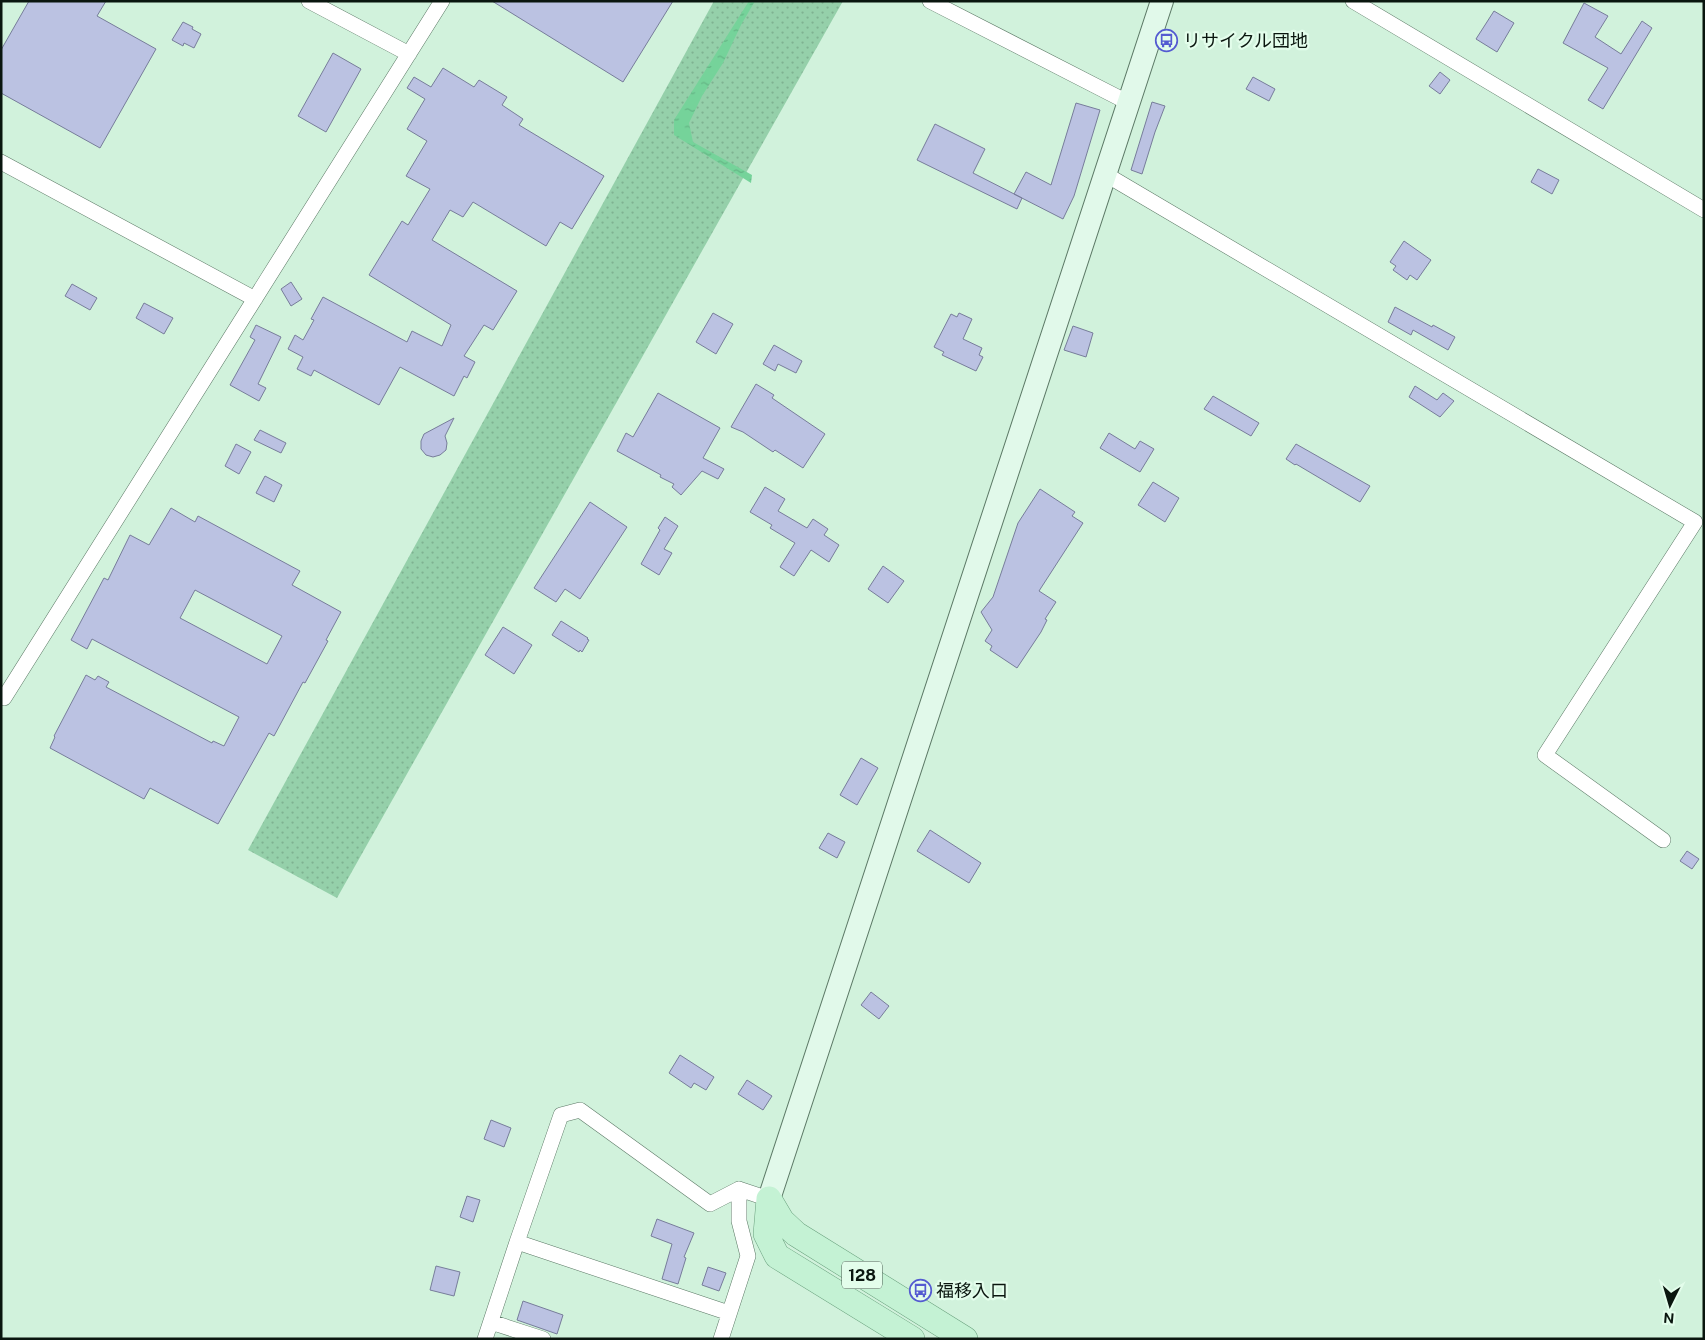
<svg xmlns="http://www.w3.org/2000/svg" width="1705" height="1340" font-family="'Public Sans','Noto Sans JP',sans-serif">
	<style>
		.park { fill: url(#park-dots) }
		.water { fill: url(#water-ripples) }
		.building { fill: #bbc2e2; stroke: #777d9a; fill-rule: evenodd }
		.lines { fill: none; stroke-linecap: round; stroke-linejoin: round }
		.street-casing { stroke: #5c7966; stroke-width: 16 }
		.secondary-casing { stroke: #5c7966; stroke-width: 24 }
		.primary-casing { stroke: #69a07d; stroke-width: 26 }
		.street { stroke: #fff; stroke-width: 15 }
		.secondary { stroke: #e1f9ea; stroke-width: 22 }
		.primary { stroke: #c4f2d4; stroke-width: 25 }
		.labels { text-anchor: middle; stroke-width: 4.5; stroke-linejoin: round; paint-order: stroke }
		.shield { fill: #e3fdeb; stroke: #4b5b51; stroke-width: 1 }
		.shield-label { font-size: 16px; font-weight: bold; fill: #0a160f }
		.poi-label { font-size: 18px; fill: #0a160f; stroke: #e3fdeb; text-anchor: start }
	</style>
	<defs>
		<pattern id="park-dots" width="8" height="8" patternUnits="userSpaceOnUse" patternTransform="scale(1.25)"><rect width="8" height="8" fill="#95d0aa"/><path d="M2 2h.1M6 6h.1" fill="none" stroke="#7fb291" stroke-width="1.8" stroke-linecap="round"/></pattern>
		<pattern id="water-ripples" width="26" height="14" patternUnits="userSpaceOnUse" patternTransform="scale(1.25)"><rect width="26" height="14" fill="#75d39a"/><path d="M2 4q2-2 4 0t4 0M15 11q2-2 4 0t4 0" fill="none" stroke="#64b484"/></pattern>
	</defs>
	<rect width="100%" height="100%" fill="#d1f2dc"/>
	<!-- park -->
	<path class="park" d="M714,1h129l-506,897 -89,-48z"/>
	<!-- water -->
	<path class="water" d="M749,1h6l-14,24 -18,38 -21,33 -13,27 4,19 59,33 -1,8 -77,-48v-15z"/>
	<!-- building -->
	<path class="building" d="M29,1h77l-9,15 59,33 -56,99 -99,-55v-43z
		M492,1h181l-50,81z
		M1584,3l24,13 -13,21 26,17 21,-33 10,7 -49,81 -15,-9 20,-32 -45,-25z
		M1494,11l20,12 -17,29 -21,-13z
		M183,22l10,5 -1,2 9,5 -7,14 -10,-5 -1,3 -11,-6z
		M333,53l28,16 -35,63 -28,-16z
		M443,68l31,19 5,-7 28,17 -5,8 21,14 -4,6 85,51 -32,53 -12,-7 -14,24 -73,-44 -10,15 -13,-7 -18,30 85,51 -24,39 -9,-5 -20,31 11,6 -8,16 -3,-2 -10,20 -54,-29 -21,38 -65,-35 -3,6 -14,-7 6,-12 -15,-8 7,-14 8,5 11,-20 -3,-1 12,-22 84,45 5,-11 30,15 9,-21 -82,-50 33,-54 6,4 22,-36 -24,-13 21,-35 -20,-12 18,-30 -18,-11 7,-11 17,10z
		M1440,72l10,8 -10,14 -11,-8z
		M1253,77l22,12 -6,12 -23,-12z
		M1152,102l13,4 -10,26 -13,42 -11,-4z
		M1076,103l24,7 -26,86 -11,23 -49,-25 12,-22 25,13z
		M935,124l50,25 -12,24 49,25 -5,11 -100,-49z
		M1538,169l21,11 -7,14 -21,-12z
		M1404,241l27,19 -14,20 -7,-5 -3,5 -14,-10 3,-4 -6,-4z
		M291,282l11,17 -11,7 -10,-17z
		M72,284l25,14 -7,12 -25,-14z
		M144,303l29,15 -9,16 -28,-16z
		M1395,307l37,20 1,-2 22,12 -7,13 -35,-20 -2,5 -23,-13z
		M713,313l20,11 -17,30 -20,-12z
		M959,313l13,6 -9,20 19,9 -3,7 4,2 -7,14 -34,-16 2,-3 -10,-5 17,-33 6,3z
		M256,325l25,12 -23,47 8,4 -7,13 -29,-16 25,-45 -5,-3z
		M1073,326l20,7 -7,24 -22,-7z
		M774,345l28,16 -6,12 -18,-9 -3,7 -12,-7z
		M756,384l18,11 -2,3 53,36 -22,34 -28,-18 -2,2 -30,-20 -12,-5z
		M1415,386l22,14 6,-7 11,8 -14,16 -31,-20z
		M658,393l62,35 -17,30 21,11 -6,10 -16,-8 -21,24 -9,-8 2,-3 -14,-7 1,-2 -44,-24 9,-18 7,4z
		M1213,396l46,27 -8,13 -47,-27z
		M454,418l-9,18 2,7 -1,7 -6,5 -7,2 -7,-2 -5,-6v-8l3,-7z
		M260,430l26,13 -5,10 -27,-13z
		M1109,433l26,16 5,-8 14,8 -14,23 -40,-24z
		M236,444l15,8 -12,22 -14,-8z
		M1296,444l74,42 -10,16 -64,-38 -1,1 -9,-6z
		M265,476l17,9 -8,17 -18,-9z
		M1153,482l26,16 -14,24 -27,-17z
		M765,487l20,12 -7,12 29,17 6,-9 15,10 -4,6 15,10 -10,17 -18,-12 -17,26 -14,-9 15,-24 -25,-15 2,-3 -22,-13z
		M1040,489l35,23 -3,4 11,7 -44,68 17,11 -11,17 2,1 -6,12 -24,36 -27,-18 2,-4 -7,-5 7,-11 -11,-18 12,-15 25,-74z
		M590,502l37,25 -47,72 -15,-10 -9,13 -22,-14z
		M171,508l24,14 3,-6 102,55 -8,14 49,27 -15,28 2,1 -23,42 -2,-1 -29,54 -5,-3 -51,91 -68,-36 -6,11 -94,-51 5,-11 -1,-1 32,-61 9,5 3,-4 11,6 -3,5 106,56 1,-2 11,5 15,-29 -147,-78 -5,10 -16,-9 33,-62 4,2 22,-45 19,10zM195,590l87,46 -15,28 -87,-46z
		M665,517l13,9 -14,23 8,4 -13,22 -18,-11 19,-34 -2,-2z
		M883,566l21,15 -16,22 -20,-14z
		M561,621l27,17 -1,1 2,1 -7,12 -2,-2 -1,2 -27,-17z
		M503,627l29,18 -18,29 -29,-19z
		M861,758l17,10 -21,37 -17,-10z
		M930,830l51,33 -12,20 -52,-32z
		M828,833l17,9 -8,16 -18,-10z
		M1687,851l12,8 -7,10 -12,-8z
		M871,992l18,14 -10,13 -18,-14z
		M680,1055l34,22 -8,13 -12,-7 -3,5 -22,-15z
		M747,1080l25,16 -9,14 -25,-16z
		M491,1120l20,8 -7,19 -20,-8z
		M467,1196l13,4 -7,22 -13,-5z
		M657,1219l37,14 -10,24 2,1 -8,26 -16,-5 10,-35 -21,-8z
		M436,1266l24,6 -6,24 -24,-6z
		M708,1267l18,6 -7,18 -17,-6z
		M523,1301l40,14 -6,19 -40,-14z"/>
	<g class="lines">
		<defs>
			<path id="street" d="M309,1l100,53
				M930,1l199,102
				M1353,1l351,209
				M1,162l254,137
				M1105,174l590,348 -150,233 118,85
				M4,698l438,-697
				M517,1242l44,-127 19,-5 130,94 29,-15 30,10
				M491,1322l52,17
				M485,1339l32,-97 212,71
				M721,1339l27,-83 -9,-35v-32"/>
			<path id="secondary" d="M769,1199l393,-1198"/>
			<path id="primary" d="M769,1199l13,22 14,13 169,105
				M769,1199l-3,35 11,22 135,83"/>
		</defs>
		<!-- street casing -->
		<use href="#street" class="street-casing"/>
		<!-- secondary casing -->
		<use href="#secondary" class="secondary-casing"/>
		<!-- primary casing -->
		<use href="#primary" class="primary-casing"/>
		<!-- street -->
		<use href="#street" class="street"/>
		<!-- secondary -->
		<use href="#secondary" class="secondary"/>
		<!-- primary -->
		<use href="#primary" class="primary"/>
	</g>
	<!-- icons -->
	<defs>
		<symbol id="bus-ring" viewBox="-11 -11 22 22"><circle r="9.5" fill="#e3fdeb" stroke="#545bd1" stroke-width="1.5"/><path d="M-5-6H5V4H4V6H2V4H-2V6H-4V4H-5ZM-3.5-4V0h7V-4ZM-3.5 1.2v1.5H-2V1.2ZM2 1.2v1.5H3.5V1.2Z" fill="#545bd1"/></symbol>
	</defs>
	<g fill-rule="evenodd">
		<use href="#bus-ring" x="1154" y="28" width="25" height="25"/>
		<use href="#bus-ring" x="908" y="1278" width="25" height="25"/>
	</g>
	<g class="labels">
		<!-- shield labels -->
		<rect class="shield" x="842" y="1261.5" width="40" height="27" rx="4"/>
		<g class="shield-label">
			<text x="862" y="1281">128</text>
		</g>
		<!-- poi labels -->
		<g class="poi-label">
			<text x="1183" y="47">リサイクル団地</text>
			<text x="936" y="1297">福移入口</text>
		</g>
	</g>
	<!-- border -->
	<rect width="1705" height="1340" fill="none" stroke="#0a160f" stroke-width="5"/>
	<!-- north arrow -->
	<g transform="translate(1670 1305) rotate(185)" stroke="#e3fdeb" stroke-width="4" paint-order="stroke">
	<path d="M0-4L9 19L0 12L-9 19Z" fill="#0a160f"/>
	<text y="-8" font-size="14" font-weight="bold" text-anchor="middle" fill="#0a160f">N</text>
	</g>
</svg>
